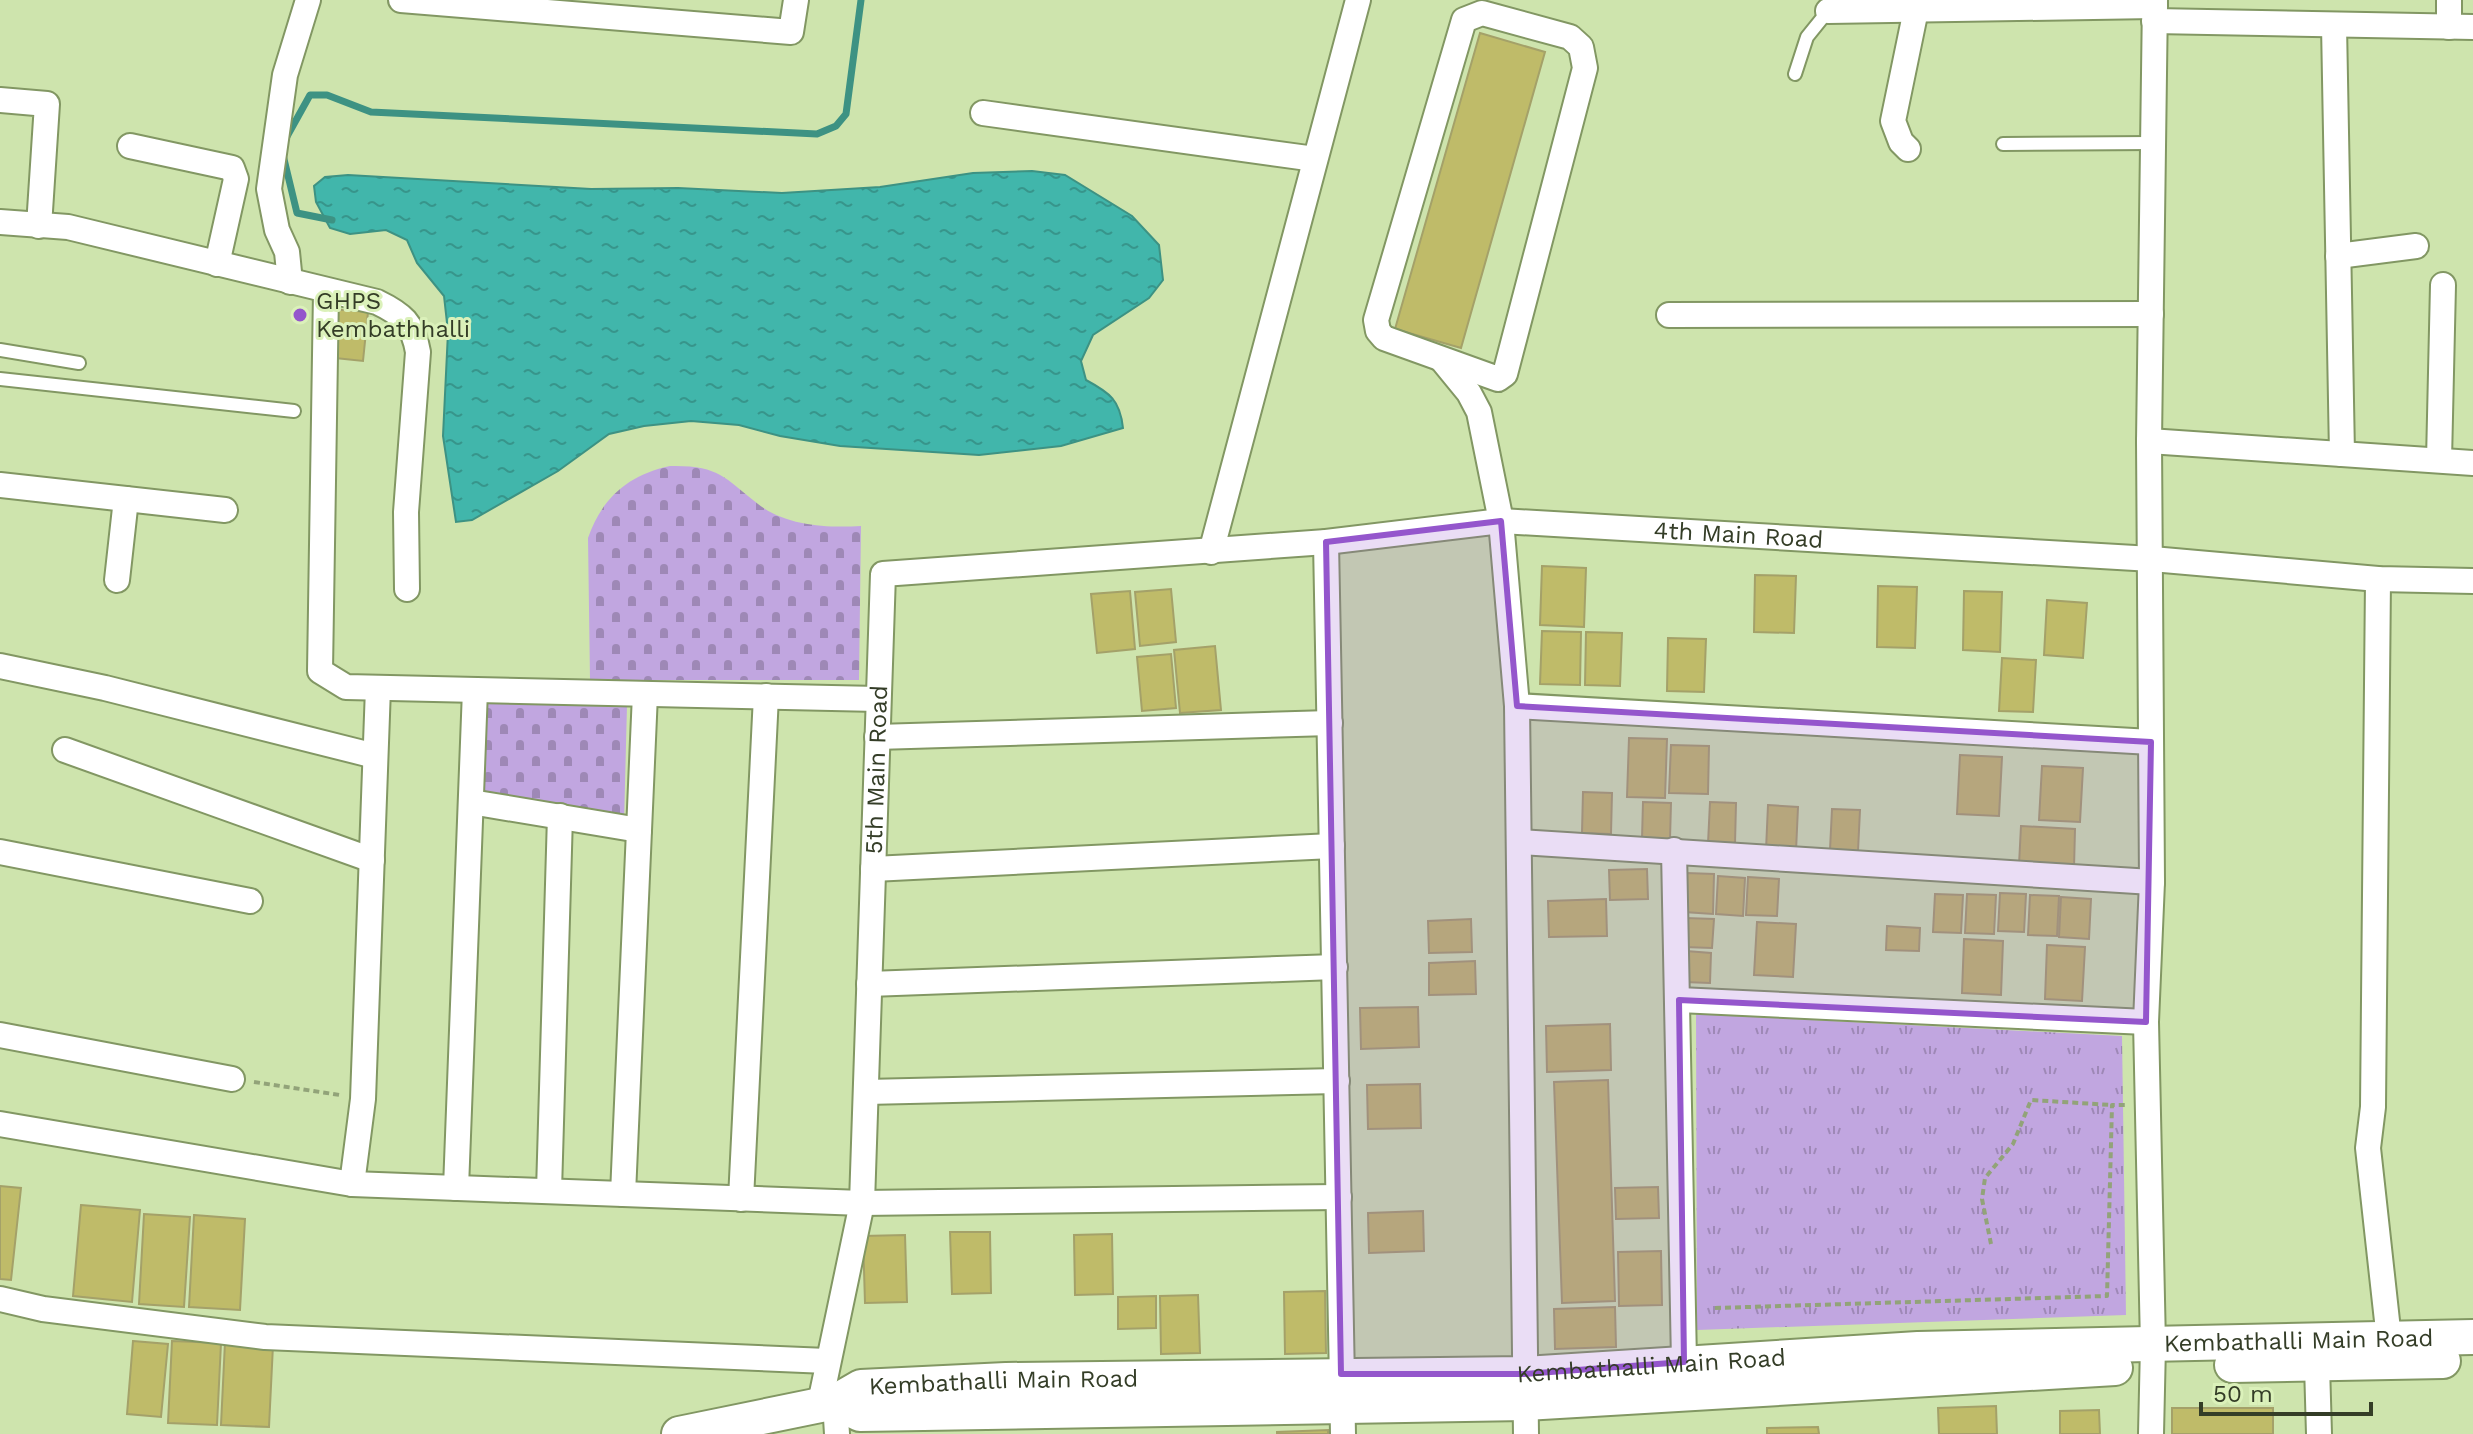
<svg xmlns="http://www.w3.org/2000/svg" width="2473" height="1434" font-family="'Work Sans',sans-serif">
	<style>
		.cemetery { fill: url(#cemetery-stones) }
		.park { fill: url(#park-tufts) }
		.water { fill: url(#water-ripples); stroke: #3d9283; stroke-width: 2 }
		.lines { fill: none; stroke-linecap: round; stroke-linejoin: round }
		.stream { stroke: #3d9283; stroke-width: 7 }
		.building { fill: #bfbb69; stroke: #a4a169; stroke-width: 2 }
		.lane-casing { stroke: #829763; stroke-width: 16 }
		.street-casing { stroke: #829763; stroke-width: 28 }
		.secondary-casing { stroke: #829763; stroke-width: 38 }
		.path { stroke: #92a379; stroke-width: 4; stroke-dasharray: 6 4; stroke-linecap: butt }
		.lane { stroke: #fff; stroke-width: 12 }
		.street { stroke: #fff; stroke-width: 24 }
		.secondary { stroke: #fff; stroke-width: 34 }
		.marked { fill: #9456cc; fill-opacity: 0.2; stroke: #9456cc; stroke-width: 6; stroke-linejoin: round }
		.poi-dot { fill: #9456cc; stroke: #dbf1ba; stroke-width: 3 }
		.labels { text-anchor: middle; stroke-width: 6; stroke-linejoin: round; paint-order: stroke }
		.poi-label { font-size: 24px; fill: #343d27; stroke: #dbf1ba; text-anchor: start }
		.street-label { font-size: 24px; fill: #343d27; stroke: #dbf1ba }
	</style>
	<defs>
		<pattern id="cemetery-stones" width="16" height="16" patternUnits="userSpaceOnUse" patternTransform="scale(2)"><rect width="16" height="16" fill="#c1a6e0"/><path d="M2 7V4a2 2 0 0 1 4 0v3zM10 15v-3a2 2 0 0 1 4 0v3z" fill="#9e88b6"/></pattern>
		<pattern id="park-tufts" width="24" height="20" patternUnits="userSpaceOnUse" patternTransform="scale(2)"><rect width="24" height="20" fill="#c1a6e0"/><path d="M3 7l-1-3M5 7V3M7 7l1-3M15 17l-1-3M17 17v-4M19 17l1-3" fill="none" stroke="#9e88b6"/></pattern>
		<pattern id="water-ripples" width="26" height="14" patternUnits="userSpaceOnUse" patternTransform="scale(2)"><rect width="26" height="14" fill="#41b6ab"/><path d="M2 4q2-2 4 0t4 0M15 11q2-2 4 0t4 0" fill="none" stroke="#37958b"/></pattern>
	</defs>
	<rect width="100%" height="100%" fill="#cee4ad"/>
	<!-- cemetery -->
	<path class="cemetery" d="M670,466c48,-1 54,11 88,38 28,22 69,24 103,22l-2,154h-269l-2,-142c14,-40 40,-63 82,-72z
		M482,702l145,4 -3,117 -145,-30z"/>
	<!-- park -->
	<path class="park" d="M1696,1014l426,22 4,279 -429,15z"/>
	<!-- water -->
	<path class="water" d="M1032,171l33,4 67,41 27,29 4,35 -14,18 -56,37 -12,26 5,19c24,13 34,20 37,48l-62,18 -82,9 -139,-9 -60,-10 -41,-11 -48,-4 -47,5 -35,8 -51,37 -86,49 -16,2 -13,-86 5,-104 -4,-36 -27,-33 -10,-23 -21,-10 -36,4 -20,-6 -14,-26 -2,-16 11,-9 23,-2 243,14 87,-1 104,5 98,-6 93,-14z"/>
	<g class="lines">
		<!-- stream -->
		<path class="stream" d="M285,140l25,-45h17l44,17 446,22 19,-8 10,-12 15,-114
			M283,155l14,58 35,7"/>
	</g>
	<!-- building -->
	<path class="building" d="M1480,33l65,19 -84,296 -66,-19z
		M331,309l37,3 -5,49 -37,-4z
		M1542,566l44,2 -2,59 -44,-2z
		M1755,575l41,1 -2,57 -40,-1z
		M1878,586l39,1 -2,61 -38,-1z
		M1171,589l5,53 -36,4 -5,-54z
		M1130,591l5,58 -38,4 -6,-59z
		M1964,591l38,1 -2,60 -37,-2z
		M2047,600l40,3 -4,55 -39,-3z
		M1542,631l39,1 -1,53 -40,-1z
		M1586,632l36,1 -2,53 -35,-1z
		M1668,638l38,1 -2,53 -37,-1z
		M1215,646l6,64 -41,3 -6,-63z
		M1171,654l5,54 -34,3 -5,-54z
		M2002,658l34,2 -3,52 -34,-1z
		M1629,738l38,1 -2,59 -38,-1z
		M1671,745l38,1 -1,48 -39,-1z
		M1960,755l42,2 -3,59 -42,-2z
		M2042,766l41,2 -3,54 -41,-2z
		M1583,792l29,1 -1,41 -29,-1z
		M1643,802l28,1 -1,36h-28z
		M1710,802l26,1 -1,41h-27z
		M1768,805l30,2 -2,44 -30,-1z
		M1832,809l28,1 -2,41 -28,-1z
		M2021,826l54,3 -1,39 -55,-3z
		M1647,869l1,30 -38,1 -1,-30z
		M1686,873l28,1 -1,40 -29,-2z
		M1718,876l27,2 -2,38 -27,-2z
		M1748,877l31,2 -2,37 -31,-1z
		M2000,893l26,1 -2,38 -26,-1z
		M1935,894l28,1 -2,38 -28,-1z
		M1967,894l29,1 -2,39 -29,-1z
		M2030,895l29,1 -2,40 -29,-1z
		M2061,897l30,2 -2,40 -30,-2z
		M1606,899l1,37 -58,1 -1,-36z
		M1685,918l29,1 -2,29 -28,-1z
		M1471,919l1,33 -43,1 -1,-32z
		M1757,922l39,2 -3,53 -39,-2z
		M1887,926l33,2 -1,23 -33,-1z
		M1964,939l39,2 -2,54 -39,-2z
		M2047,945l38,2 -3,54 -37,-2z
		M1686,951l25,2 -1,30 -26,-1z
		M1475,961l1,33 -47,1v-32z
		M1418,1007l1,40 -58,2 -1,-41z
		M1610,1024l1,46 -64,2 -1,-46z
		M1608,1080l7,221 -53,2 -8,-221z
		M1420,1084l1,44 -53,1 -1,-44z
		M0,1186l21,2 -10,92 -11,-1z
		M1658,1187l1,31 -43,1 -1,-31z
		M81,1205l59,5 -8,92 -59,-6z
		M1423,1211l1,40 -55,2 -1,-40z
		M144,1214l46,3 -6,90 -45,-3z
		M194,1215l51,4 -5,91 -51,-3z
		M950,1232h40l1,61 -39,1z
		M1112,1234l1,60 -38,1 -1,-60z
		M905,1235l2,67 -42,1 -2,-67z
		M1661,1251l1,54 -43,1 -1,-54z
		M1325,1291l1,62 -41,1 -1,-62z
		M1198,1295l2,58 -39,1 -1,-58z
		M1156,1296v32l-38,1v-32z
		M1615,1307l1,40 -61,2 -1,-40z
		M133,1341l35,3 -7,73 -34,-3z
		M172,1341l49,2 -4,82 -49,-2z
		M225,1342l48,3 -4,82 -48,-2z
		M1996,1406l1,28h-58l-1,-26z
		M2172,1408h101v26h-101z
		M2099,1410l1,24h-40v-23z
		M1818,1427l1,7h-52v-6z
		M1328,1430v4h-51v-2z"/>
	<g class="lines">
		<defs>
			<path id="lane" d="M1795,74l12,-37 21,-26
				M2003,144l150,-1
				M0,350l79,13
				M0,379l294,32"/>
			<g id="street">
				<path d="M401,0l390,32 5,-32"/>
				<path d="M1828,11l327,-5"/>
				<path d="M1482,13l88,24 11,10 4,21 -80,306 -7,5 -114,-41 -6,-7 -2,-11 88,-300z"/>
				<path d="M2154,21l319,6"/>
				<path d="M2334,25l8,429"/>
				<path d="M2449,27v-27"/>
				<path d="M0,100l47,4 -8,122"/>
				<path d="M983,113l332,46"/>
				<path d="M130,146l102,22 4,11 -19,85"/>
				<path d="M1908,149l-7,-7 -8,-21 25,-121"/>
				<path d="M0,222l68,5 309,75c25,12 36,21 41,50l-12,160 1,77"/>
				<path d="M2338,256l78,-10"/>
				<path d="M290,282l-3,-30 -10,-22 -8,-41 16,-114 23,-75"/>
				<path d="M326,292l-6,379 26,16 532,12"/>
				<path d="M1669,315l482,-1"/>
				<path d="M1442,360l27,33 10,19 22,109 16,185 9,728"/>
				<path d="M2149,441l324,22"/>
				<path d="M2439,460l4,-175"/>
				<path d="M0,485l225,25"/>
				<path d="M1326,542l17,892"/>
				<path d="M1211,552l147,-552"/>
				<path d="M2378,579l-5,528 -5,41 21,191"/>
				<path d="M117,580l9,-81"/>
				<path d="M0,666l105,22 270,68"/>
				<path d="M1517,706l634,36"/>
				<path d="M877,737l453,-14"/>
				<path d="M65,750l307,110"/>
				<path d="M471,802l168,28"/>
				<path d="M1519,842l633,40"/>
				<path d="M1674,850l10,512"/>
				<path d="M0,852l250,49"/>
				<path d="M873,869l459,-23"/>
				<path d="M869,984l466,-17"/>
				<path d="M1679,1000l467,22"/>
				<path d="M0,1035l232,44"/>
				<path d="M866,1092l471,-11"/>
				<path d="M0,1124l352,60 510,19 477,-6"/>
				<path d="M352,1184l11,-85 15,-411"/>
				<path d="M456,1188l19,-498"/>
				<path d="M549,1191l11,-375"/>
				<path d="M623,1194l22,-500"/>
				<path d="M741,1199l25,-503"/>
				<path d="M0,1299l43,10 222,28 562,24"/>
				<path d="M2317,1365l2,69"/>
				<path d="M835,1402l2,32"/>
				<path id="s1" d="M820,1403l42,-200 21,-629 443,-32 175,-21 651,38 226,20 95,2"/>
				<path d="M2151,1434l2,-89 -7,-323 6,-140 -3,-441 6,-441"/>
			</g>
			<g id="secondary">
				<path d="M2232,1365l211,-4"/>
				<path d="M835,1402l25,12 665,-11 590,-35"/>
				<path id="s2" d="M679,1434l156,-32 26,-15 145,-7 518,-6 394,-25 555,-12"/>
			</g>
		</defs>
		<!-- lane casing -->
		<use href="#lane" class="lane-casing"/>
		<!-- street casing -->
		<use href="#street" class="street-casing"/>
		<!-- secondary casing -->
		<use href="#secondary" class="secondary-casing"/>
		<!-- path -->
		<path class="path" d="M254,1082l86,13
			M1991,1244l-9,-45 3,-21 28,-34 18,-44 81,5
			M1715,1308l392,-12 5,-191h14"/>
		<!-- lane -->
		<use href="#lane" class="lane"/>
		<!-- street -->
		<use href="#street" class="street"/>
		<!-- secondary -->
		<use href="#secondary" class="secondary"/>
	</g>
	<!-- marked area -->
	<path class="marked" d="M1501,521l16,185 634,36 -5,280 -467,-22 5,362 -160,12h-183l-15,-832z"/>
	<!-- markers -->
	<circle class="poi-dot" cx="300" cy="315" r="8"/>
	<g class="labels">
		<!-- poi labels -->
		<g class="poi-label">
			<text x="316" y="309">GHPS<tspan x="316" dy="28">Kembathhalli</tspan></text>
		</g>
		<!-- street labels -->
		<g class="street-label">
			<text dy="8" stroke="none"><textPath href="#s1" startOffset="1692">4th Main Road</textPath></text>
			<text dy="8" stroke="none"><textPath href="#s1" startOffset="638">5th Main Road</textPath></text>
			<text dy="8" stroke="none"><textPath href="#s2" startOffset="1628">Kembathalli Main Road</textPath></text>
			<text dy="8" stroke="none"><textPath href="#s2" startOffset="980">Kembathalli Main Road</textPath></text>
			<text dy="8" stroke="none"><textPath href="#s2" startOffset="332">Kembathalli Main Road</textPath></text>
		</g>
	</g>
	<!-- scale -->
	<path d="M2201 1402v12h170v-12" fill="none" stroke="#343d27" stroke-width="4"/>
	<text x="2213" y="1402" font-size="24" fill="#343d27" stroke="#dbf1ba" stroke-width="6" paint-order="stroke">50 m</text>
</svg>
